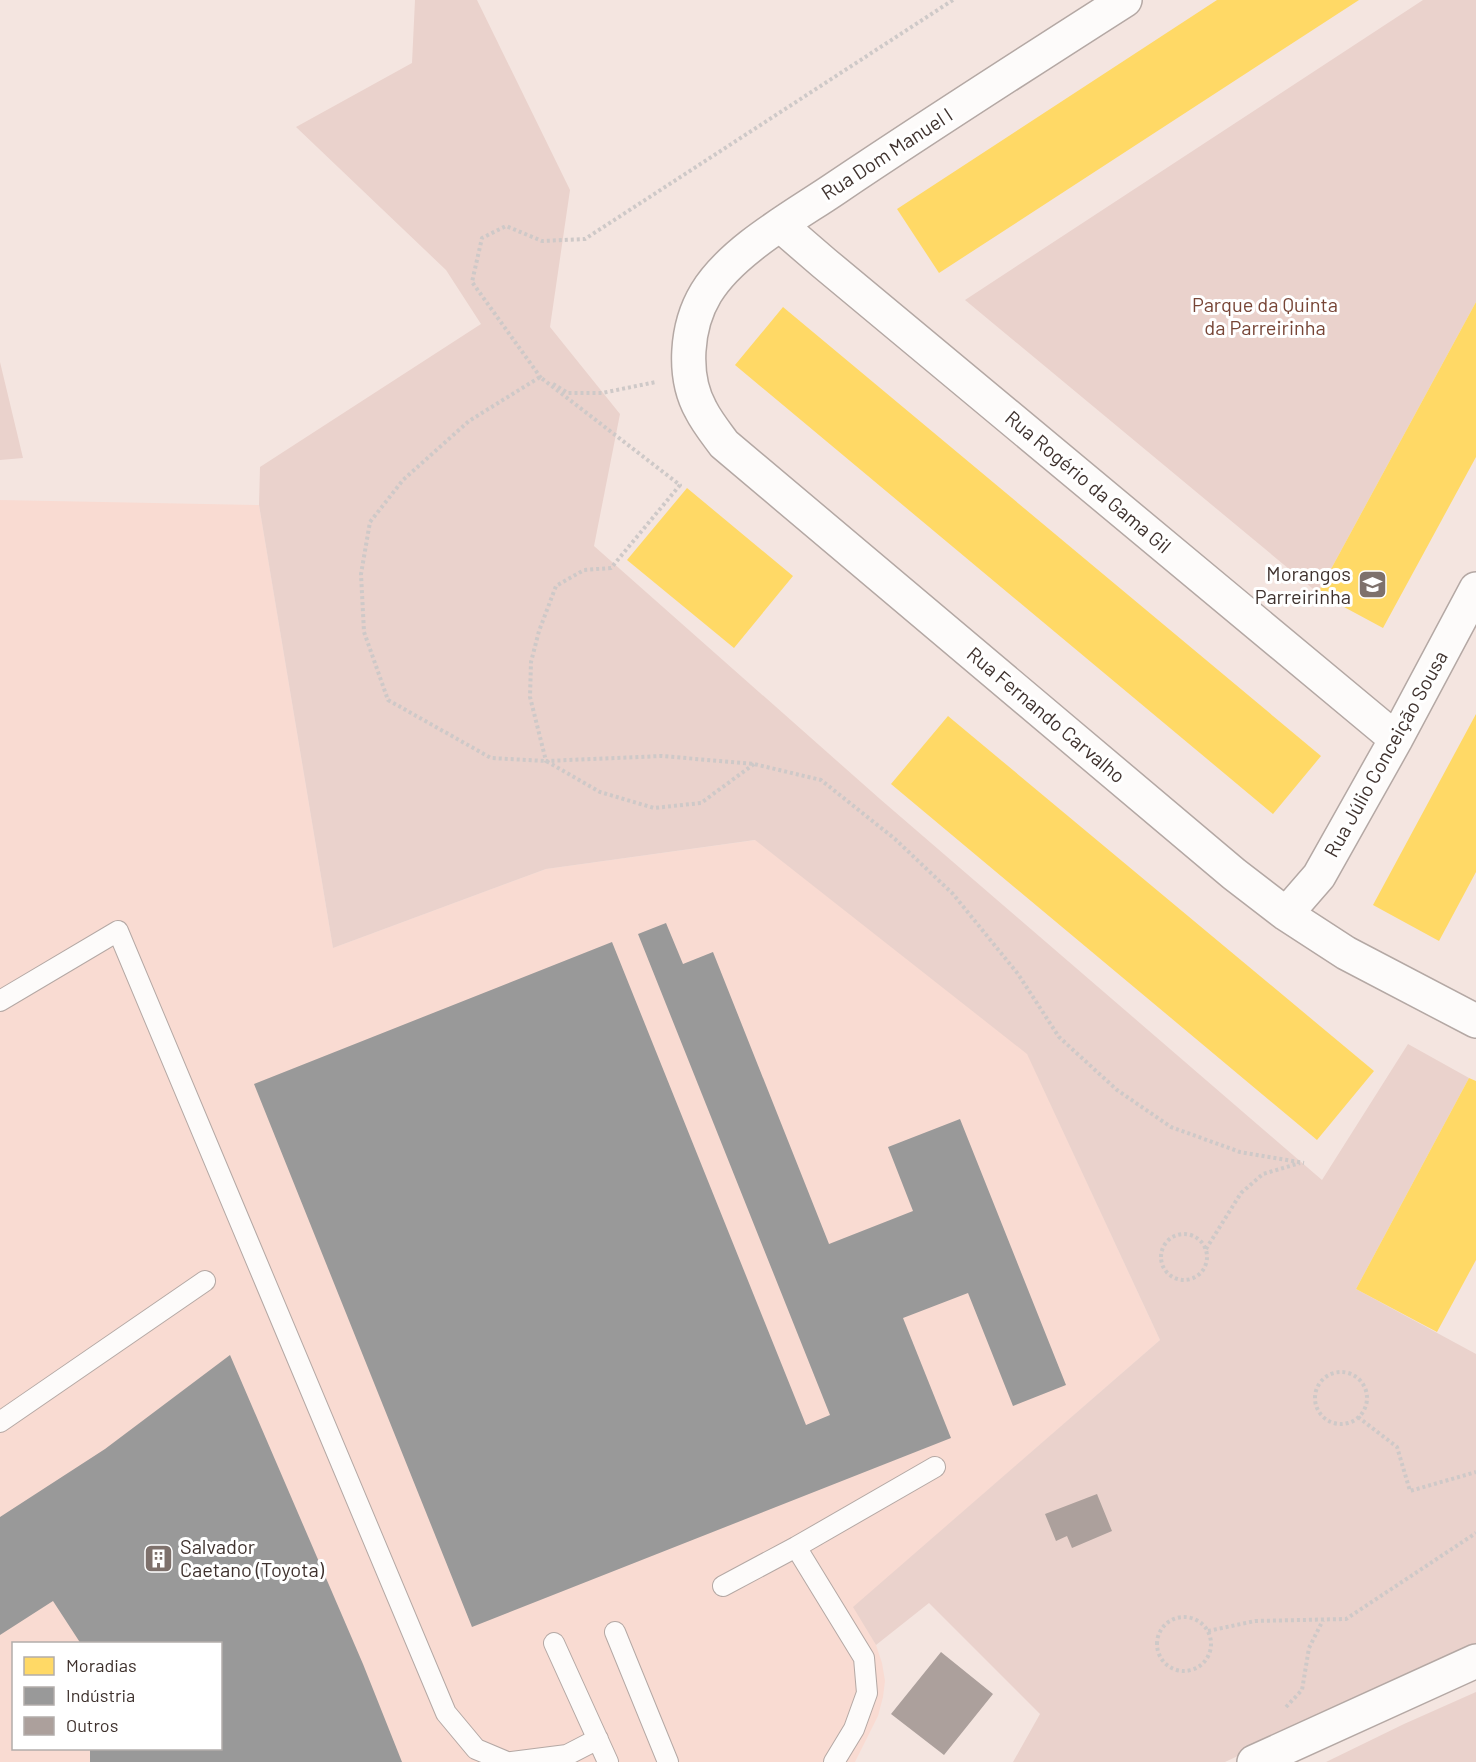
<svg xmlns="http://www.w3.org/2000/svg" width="1476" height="1762" font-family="Barlow,sans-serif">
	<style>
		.built { fill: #f9dbd2; fill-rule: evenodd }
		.green { fill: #ead2cc }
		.homes { fill: #ffd966 }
		.industry { fill: #999 }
		.building { fill: #aca09c }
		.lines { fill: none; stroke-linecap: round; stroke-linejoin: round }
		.lane-casing { stroke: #b4a8a4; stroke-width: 22 }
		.street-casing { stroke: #b4a8a4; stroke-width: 36 }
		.path { stroke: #cec9c8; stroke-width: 4; stroke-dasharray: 3 3; stroke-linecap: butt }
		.lane { stroke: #fdfbfa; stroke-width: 20 }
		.street { stroke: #fdfbfa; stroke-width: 33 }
		.labels { text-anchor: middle; stroke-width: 6; stroke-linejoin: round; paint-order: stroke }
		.street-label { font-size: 20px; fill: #3f322e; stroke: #fff }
		.park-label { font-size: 20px; fill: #774536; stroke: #fff }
		.poi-label { font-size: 20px; fill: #3f322e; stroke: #fff; text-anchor: end }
	</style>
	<rect width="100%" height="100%" fill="#f4e5e0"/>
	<!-- built -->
	<path class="built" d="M0,500l259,5 74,443 213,-79 210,-29 271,213 133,287 -306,267 22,38 6,18 3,18 -2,16 -5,19 -23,46h-855zM14,1644h206v104h-206z"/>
	<!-- green -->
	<path class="green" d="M415,0h62l93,190 -20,137 70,87 -26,132 286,253 442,381 86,-136 61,34 -113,211 120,65v290l-251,118h-212l27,-48 -111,-111 -53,42 -23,-38 307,-267 -133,-286 -272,-214 -209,29 -213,79 -74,-443 1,-38 221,-143 -35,-54 -150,-143 116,-64z
		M1423,0h53v302l-158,291 -353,-293z
		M0,362l23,96 -23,2z
		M1476,1692v70h-150l78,-38z"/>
	<!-- homes -->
	<path class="homes" d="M1217,0h142l-420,273 -42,-64z
		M1476,302v155l-93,171 -65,-35z
		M783,307l538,449 -48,58 -538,-449z
		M687,488l106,88 -59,72 -107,-88z
		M1476,714v158l-37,69 -66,-36z
		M948,716l426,355 -57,69 -426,-356z
		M1469,1078l7,3v179l-39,72 -81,-43z"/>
	<!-- industry -->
	<path class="industry" d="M666,923l17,41 30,-12 116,292 84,-33 -25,-64 72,-28 106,266 -53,21 -45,-113 -65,25 48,120 -479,189 -218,-543 358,-142 194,483 24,-10 -192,-481z
		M230,1355l133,309 39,98h-312v-14h130v-104h-139l-28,-43 -53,34v-118l105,-68z"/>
	<!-- building -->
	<path class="building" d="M1097,1494l15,37 -40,17 -5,-12 -11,5 -11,-27z
		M941,1652l52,42 -49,61 -53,-41z"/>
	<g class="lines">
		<defs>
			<path id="lane" d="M0,1001l118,-70 328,782 30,36 31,13
				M0,1422l205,-141
				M796,1547l68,111 3,35 -13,36 -20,33
				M723,1586l73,-39 139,-80
				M615,1632l53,130
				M554,1643l54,119
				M512,1762l55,-7 31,-16"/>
			<path id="street" d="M1125,0c-97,62 -194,124 -289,188 -41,28 -104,62 -130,105 -20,33 -24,83 -5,117 6,12 15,23 23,34l510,430 52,40 60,39 130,68
				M780,225l44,38 572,476
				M1286,914l33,-38 77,-137 80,-150
				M1254,1762l222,-101"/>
		</defs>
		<!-- lane casing -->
		<use href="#lane" class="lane-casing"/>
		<!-- street casing -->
		<use href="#street" class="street-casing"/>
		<!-- path -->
		<path class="path" d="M541,378l-69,-96 10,-44 24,-12 36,15 43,-2 368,-239
			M553,384l15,9h34l54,-11
			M754,764l-53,39 -47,5 -54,-16 -54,-31 -55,-3 -103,-58 -24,-68 -3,-58 9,-52 33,-42 66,-59 71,-44 140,108 -69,83 -27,2 -28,16 -17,45 -8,31 -1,35 16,64 116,-5 92,8 67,16 74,59 58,55 65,80 41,63 58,53 54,37 69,25 64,11
			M1161 1257a23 23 0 1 1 46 0a23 23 0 1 1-46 0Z
			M1206,1249l35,-56 22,-19 37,-11
			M1315 1398a26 26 0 1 1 52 0a26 26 0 1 1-52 0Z
			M1358,1417l39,30 13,44 66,-19
			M1157 1644a27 27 0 1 1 54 0a27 27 0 1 1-54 0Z
			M1208,1631l47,-10 91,-2 130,-86
			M1286,1707l16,-17 7,-42 14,-28"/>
		<!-- lane -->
		<use href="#lane" class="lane"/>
		<!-- street -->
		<use href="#street" class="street"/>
	</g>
	<!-- icons -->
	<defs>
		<symbol id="school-square" viewBox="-11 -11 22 22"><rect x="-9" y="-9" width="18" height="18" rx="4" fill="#7e716c" stroke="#fff"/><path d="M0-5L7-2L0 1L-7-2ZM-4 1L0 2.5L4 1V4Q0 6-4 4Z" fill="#fff"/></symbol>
		<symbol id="building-square" viewBox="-11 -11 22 22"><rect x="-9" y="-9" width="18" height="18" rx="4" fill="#7e716c" stroke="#fff"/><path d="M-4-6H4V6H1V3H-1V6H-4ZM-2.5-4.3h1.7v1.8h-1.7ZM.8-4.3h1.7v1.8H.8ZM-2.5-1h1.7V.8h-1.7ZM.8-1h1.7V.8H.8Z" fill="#fff"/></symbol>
	</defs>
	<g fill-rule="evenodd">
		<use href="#school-square" x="1356" y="568" width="33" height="33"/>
		<use href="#building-square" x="142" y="1542" width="33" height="33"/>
	</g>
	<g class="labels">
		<!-- street labels -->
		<g class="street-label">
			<text transform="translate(887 154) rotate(-33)" y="7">Rua Dom Manuel I</text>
			<text transform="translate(1088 482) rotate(40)" y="7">Rua Rogério da Gama Gil</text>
			<text transform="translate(1046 715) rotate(40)" y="7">Rua Fernando Carvalho</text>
			<text transform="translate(1386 754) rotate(-61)" y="7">Rua Júlio Conceição Sousa</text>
		</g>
		<!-- park labels -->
		<g class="park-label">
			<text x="1265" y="312">Parque da Quinta<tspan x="1265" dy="23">da Parreirinha</tspan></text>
		</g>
		<!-- poi labels -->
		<g class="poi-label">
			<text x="1351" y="581">Morangos<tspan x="1351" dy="23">Parreirinha</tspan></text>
			<text x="180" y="1554" text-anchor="start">Salvador<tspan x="180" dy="23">Caetano (Toyota)</tspan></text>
		</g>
	</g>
	<!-- legend -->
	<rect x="12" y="1642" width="210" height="108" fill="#ffffff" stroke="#b2adab" stroke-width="1.5"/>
	<rect x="24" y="1657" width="30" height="18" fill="#ffd966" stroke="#b2adab" stroke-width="1.5"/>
	<text x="66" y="1672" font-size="18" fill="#3f322e">Moradias</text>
	<rect x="24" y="1687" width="30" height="18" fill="#999999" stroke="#b2adab" stroke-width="1.5"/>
	<text x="66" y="1702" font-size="18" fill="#3f322e">Indústria</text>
	<rect x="24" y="1717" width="30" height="18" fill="#aca09c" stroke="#b2adab" stroke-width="1.5"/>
	<text x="66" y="1732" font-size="18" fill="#3f322e">Outros</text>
</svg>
